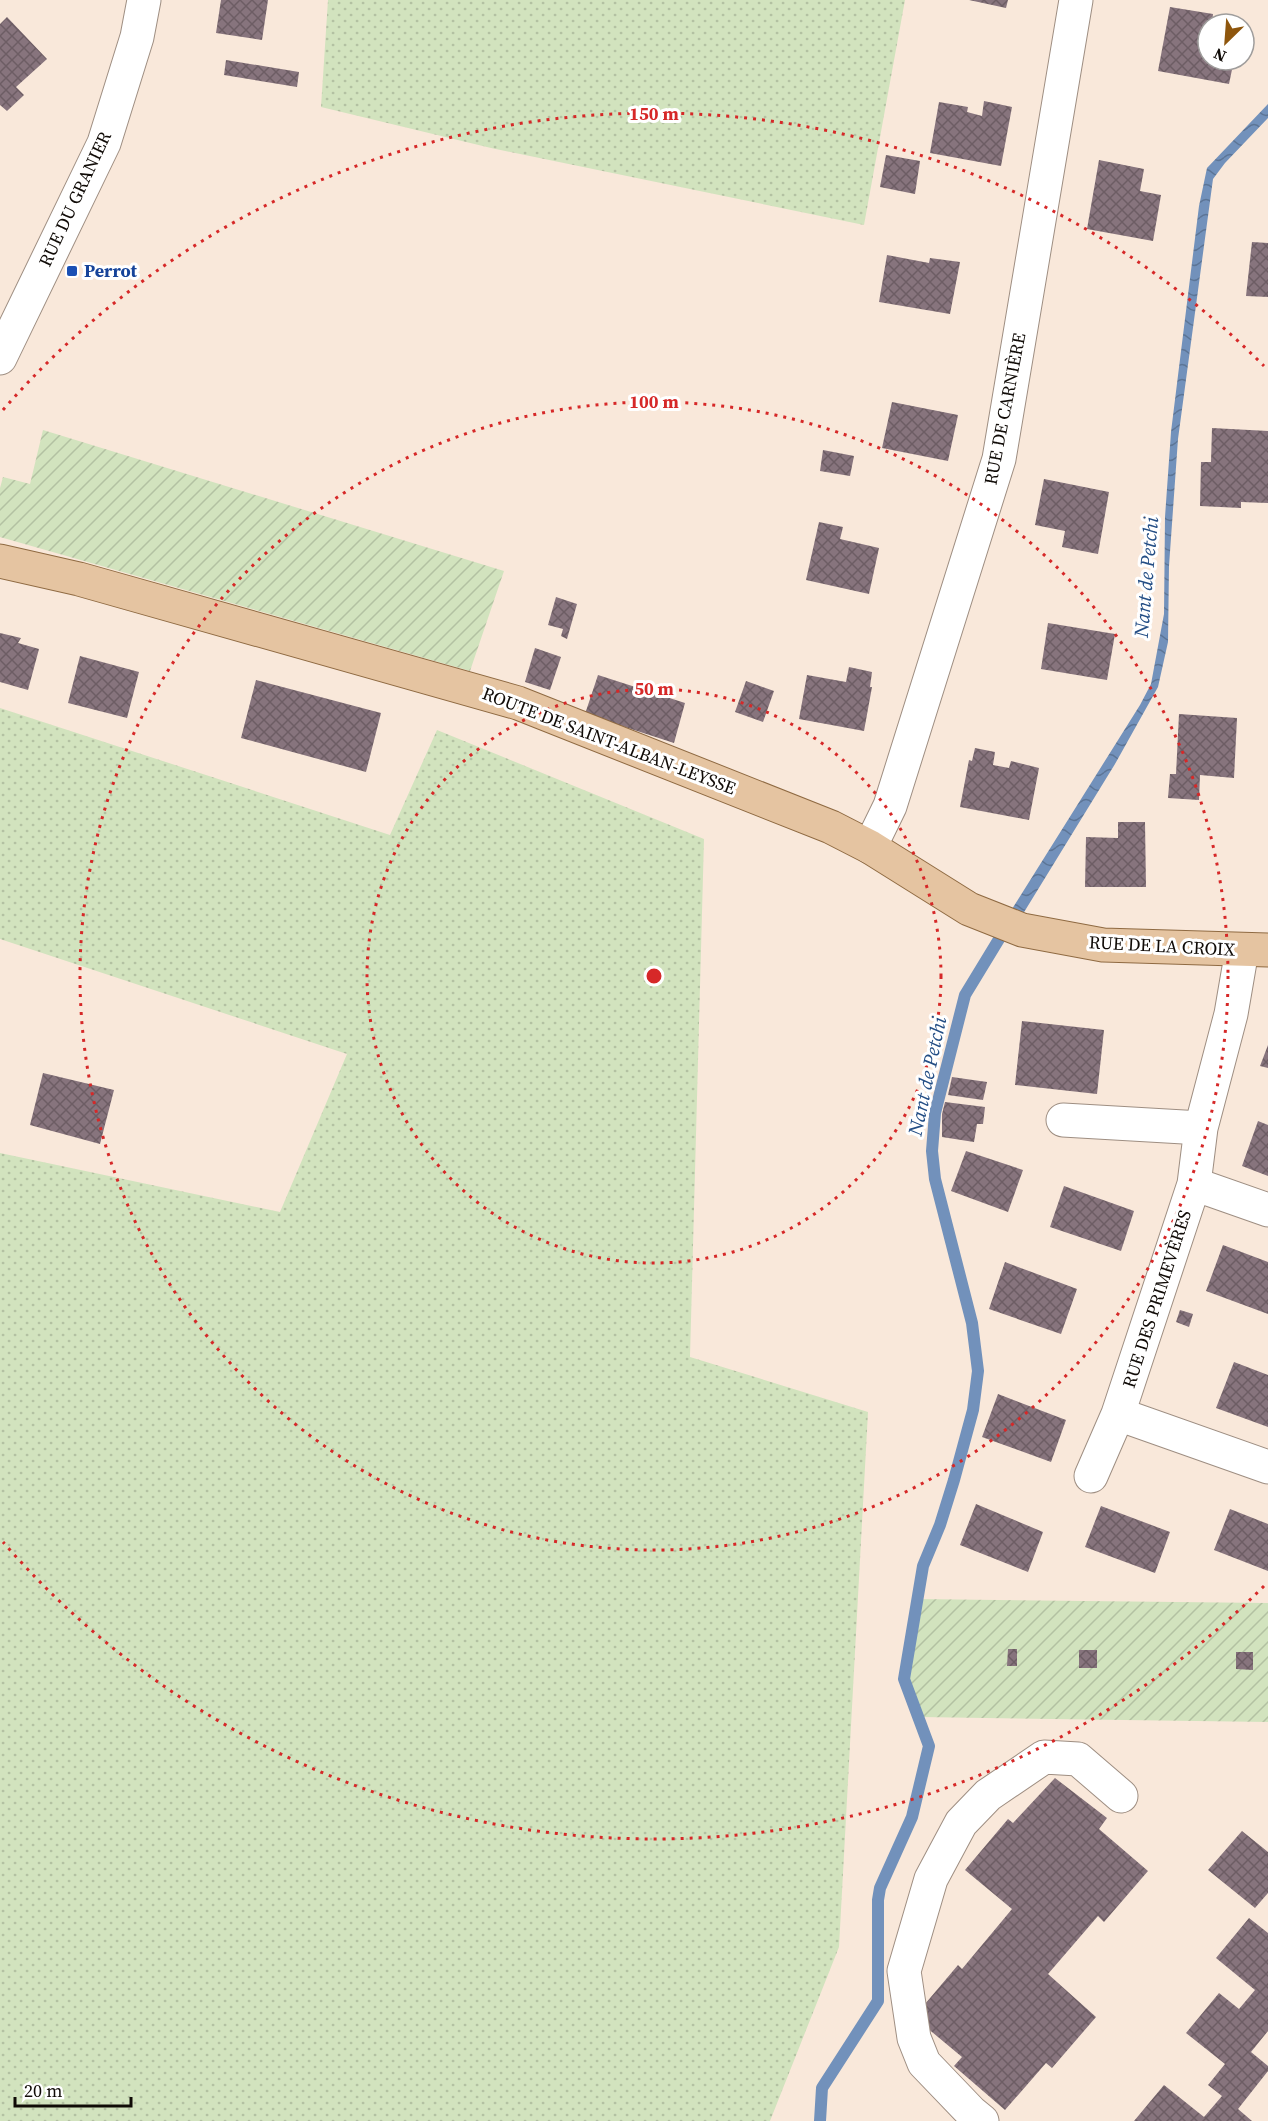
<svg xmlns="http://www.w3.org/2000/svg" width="1268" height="2121" font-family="'Source Serif 4',serif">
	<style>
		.grass { fill: url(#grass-dots) }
		.garden { fill: url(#garden-furrows) }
		.water { fill: url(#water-waves) }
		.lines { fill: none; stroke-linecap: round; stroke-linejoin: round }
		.stream { stroke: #7291bb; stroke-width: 12 }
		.building { fill: url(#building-cross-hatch) }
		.minor-casing { stroke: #9e8e82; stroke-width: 35 }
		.major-casing { stroke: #8f6a42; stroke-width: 35 }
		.minor { stroke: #fff; stroke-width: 33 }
		.major { stroke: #e5c4a1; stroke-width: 33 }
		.ring { fill: none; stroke: #d62828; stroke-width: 3; stroke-dasharray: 3 6 }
		.transit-dot { fill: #1a4fb4; stroke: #fff; stroke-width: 2 }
		.labels { text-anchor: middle; stroke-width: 6; stroke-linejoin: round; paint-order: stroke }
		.street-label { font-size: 18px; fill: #100b07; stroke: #fff }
		.transit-label { font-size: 18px; font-weight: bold; fill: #164399; stroke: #fff; text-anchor: start }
		.water-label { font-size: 20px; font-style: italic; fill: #244e85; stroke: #fff }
		.centre { fill: #d62828; stroke: #fff; stroke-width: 3 }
		.ring-label { font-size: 18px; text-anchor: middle; font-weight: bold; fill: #d62828; stroke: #fff; stroke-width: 6; stroke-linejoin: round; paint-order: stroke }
	</style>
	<defs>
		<pattern id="grass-dots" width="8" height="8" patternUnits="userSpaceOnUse" patternTransform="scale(1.5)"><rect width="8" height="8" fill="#d2e3be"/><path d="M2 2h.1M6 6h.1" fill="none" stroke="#b3c1a2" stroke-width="1.8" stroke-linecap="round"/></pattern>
		<pattern id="garden-furrows" width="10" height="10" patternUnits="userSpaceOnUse" patternTransform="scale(1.5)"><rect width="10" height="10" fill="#d2e3be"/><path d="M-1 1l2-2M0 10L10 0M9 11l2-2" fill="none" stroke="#b3c1a2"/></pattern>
		<pattern id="water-waves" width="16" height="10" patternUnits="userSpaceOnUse" patternTransform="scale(1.5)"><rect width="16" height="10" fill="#7291bb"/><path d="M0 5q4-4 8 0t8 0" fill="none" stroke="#5c7596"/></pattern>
		<pattern id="building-cross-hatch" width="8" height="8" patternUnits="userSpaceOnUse" patternTransform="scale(1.5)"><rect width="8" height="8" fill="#87747d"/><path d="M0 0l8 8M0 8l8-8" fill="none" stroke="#6d5d64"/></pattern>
	</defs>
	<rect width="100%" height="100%" fill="#f9e8da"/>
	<!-- grass -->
	<path class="grass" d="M328,0h577l-41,225 -373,-77 -170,-41z
		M0,708l390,127 47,-105 267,109 -14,518 178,55 -29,535 -69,174h-770v-968l280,59 67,-158 -347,-115z"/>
	<!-- garden -->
	<path class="garden" d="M43,430l461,141 -34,100 -470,-134v-49l3,-11 27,7z
		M917,1599l351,4v119l-348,-5 -16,-38z"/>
	<!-- water -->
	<path class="water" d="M1268,104v14l-43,45 -12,16 -35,260 -9,127 -1,76 -10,45 -43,77 -97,158 -11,-5 133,-212 11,-21 13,-70 1,-97 6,-85 28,-226 8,-38z"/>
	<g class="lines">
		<!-- stream -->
		<path class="stream" d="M820,2121l2,-33 56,-87v-101l2,-12 32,-71 17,-71 -25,-67 19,-113 17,-41 14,-45 19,-70 5,-39 -6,-48 -37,-144 -3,-28 3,-38 30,-118 42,-69"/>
	</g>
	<!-- building -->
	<path class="building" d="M221,0h47l-6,40 -46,-7z
		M969,0h39l-2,8z
		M1170,7l43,7 -1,10h-4v36h26l-5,24 -71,-13z
		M7,17l40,42 -31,28 8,8 -17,16 -7,-6v-81z
		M226,60l73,12 -2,15 -73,-12z
		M984,101l28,6 -11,59 -71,-13 9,-51 29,5 -1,5 15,4z
		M886,155l34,6 -5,33 -35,-7z
		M1099,160l45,9 -4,22 21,4 -8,46 -66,-12z
		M1252,242l16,1v54l-22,-1z
		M887,255l42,8 1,-5 30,4 -10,52 -71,-12z
		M892,402l66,13 -10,46 -66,-13z
		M1212,428l56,3v72l-27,-1v6l-41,-2 1,-44h10z
		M823,450l31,6 -4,20 -30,-5z
		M1044,479l65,13 -11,62 -36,-7 3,-16 -30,-6z
		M819,522l24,5 -3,12 39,9 -10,46 -63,-14z
		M556,597l21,7 -10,35 -6,-3 2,-7 -15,-4z
		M1048,623l67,11 -8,46 -66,-11z
		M0,633l21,5 -3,5 21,6 -11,41 -28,-8z
		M535,648l26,9 -11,33 -25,-8z
		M80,656l59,16 -12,46 -59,-15z
		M849,667l23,5 -2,15h2l-8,44 -65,-12 8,-44 39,7z
		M598,675l87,28 -11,40 -89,-29z
		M256,680l125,33 -15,59 -125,-34z
		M746,681l28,10 -11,31 -28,-10z
		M1179,714l58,4 -3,60 -34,-3 -1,25 -31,-2 2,-24h6z
		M975,748l20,4 -2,13 16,3 2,-7 28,7 -10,52 -69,-13 9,-47 3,1z
		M1118,822h27l1,65h-61l1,-50 32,1z
		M1022,1021l82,9 -7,64 -82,-9z
		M1268,1045v23l-8,-2z
		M43,1073l71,17 -14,54 -70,-19z
		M952,1077l35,5 -4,18 -35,-5z
		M945,1102l40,5 -2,17h-6l-3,18 -32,-5v-23z
		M1258,1121l10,4v51l-26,-10z
		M966,1151l57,19 -15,42 -57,-21z
		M1064,1186l70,25 -13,40 -71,-24z
		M1223,1245l45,17v52l-62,-23z
		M1005,1262l72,27 -16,45 -72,-25z
		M1180,1310l13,4 -4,13 -13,-5z
		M1234,1362l34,13v52l-52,-19z
		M998,1394l68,26 -15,42 -69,-25z
		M976,1504l67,28 -15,40 -68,-27z
		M1101,1506l69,26 -15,41 -70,-26z
		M1230,1509l38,15v47l-54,-21z
		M1008,1649h9v17h-10z
		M1079,1650h18v18h-18z
		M1236,1652h17v18l-17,-1z
		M1055,1778l52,40 -8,11 49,42 -44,51 -6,-6 -50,58 48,43 -44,51 -6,-5 -41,47 -51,-44 8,-9 -48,-40 44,-52 4,4 50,-60 -47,-39 43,-51 5,4z
		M1242,1831l26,21v41l-13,15 -47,-38z
		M1249,1918l19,15v98l-17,21 17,14v5l-30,38 14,12h-118l30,-36 40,32 18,-21 -14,-11 17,-21 -39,-31 33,-40 20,16 16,-19 -39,-32z"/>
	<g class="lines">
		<defs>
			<path id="minor" d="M0,358l104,-215 33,-106 7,-37
				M870,847l20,-41 109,-347 77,-459
				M1242,950l-11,64 -30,114 -7,56 -76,230 150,53
				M1063,1120l138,8
				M1194,1184l74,26
				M1091,1476l27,-62
				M982,2121l-11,-9 -47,-49 -10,-25 -10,-67 27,-92 30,-56 27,-28 56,-38 34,2 43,37"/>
			<path id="major" d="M0,561l79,18 439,124 313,124 39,20 99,62 53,21 81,15 165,5"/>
		</defs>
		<!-- minor casing -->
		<use href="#minor" class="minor-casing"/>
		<!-- major casing -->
		<use href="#major" class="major-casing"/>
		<!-- minor -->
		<use href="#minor" class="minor"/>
		<!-- major -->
		<use href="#major" class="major"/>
	</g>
	<!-- distance rings -->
	<g class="ring">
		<circle cx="654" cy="976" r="287"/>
		<circle cx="654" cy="976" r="574"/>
		<path d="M1264 1586A862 862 0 0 1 3 1542M3 410A862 862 0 0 1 1264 366"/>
	</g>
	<!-- markers -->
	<rect class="transit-dot" x="66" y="265" width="12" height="12" rx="3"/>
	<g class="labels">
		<!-- street labels -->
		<g class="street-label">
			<text transform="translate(75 199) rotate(-65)" y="6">RUE DU GRANIER</text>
			<text transform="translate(1005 409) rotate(-79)" y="6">RUE DE CARNIÈRE</text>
			<text transform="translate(609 741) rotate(21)" y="6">ROUTE DE SAINT-ALBAN-LEYSSE</text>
			<text transform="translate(1162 946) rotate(3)" y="6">RUE DE LA CROIX</text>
			<text transform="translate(1157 1299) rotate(-72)" y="6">RUE DES PRIMEVÈRES</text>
		</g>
		<!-- transit labels -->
		<g class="transit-label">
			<text x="84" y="277">Perrot</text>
		</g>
		<!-- water labels -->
		<g class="water-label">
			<text transform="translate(1146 577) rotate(-85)" y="7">Nant de Petchi</text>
			<text transform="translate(927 1076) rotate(-78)" y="7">Nant de Petchi</text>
		</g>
	</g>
	<circle cx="654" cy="976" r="9" class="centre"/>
	<g class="ring-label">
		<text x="654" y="120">150 m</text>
		<text x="654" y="408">100 m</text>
		<text x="654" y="695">50 m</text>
	</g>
	<!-- north arrow -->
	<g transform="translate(1226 42) rotate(205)"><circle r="28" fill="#ffffff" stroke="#9f9d9c" stroke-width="1.5"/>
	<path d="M0-4.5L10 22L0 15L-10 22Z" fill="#8e560d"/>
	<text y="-9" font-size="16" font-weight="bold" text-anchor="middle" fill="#100b07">N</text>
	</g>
	<!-- scale -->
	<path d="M15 2097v9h116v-9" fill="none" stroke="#100b07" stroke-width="3"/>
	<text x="24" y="2097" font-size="18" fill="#100b07" stroke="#ffffff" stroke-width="4.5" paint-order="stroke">20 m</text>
</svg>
